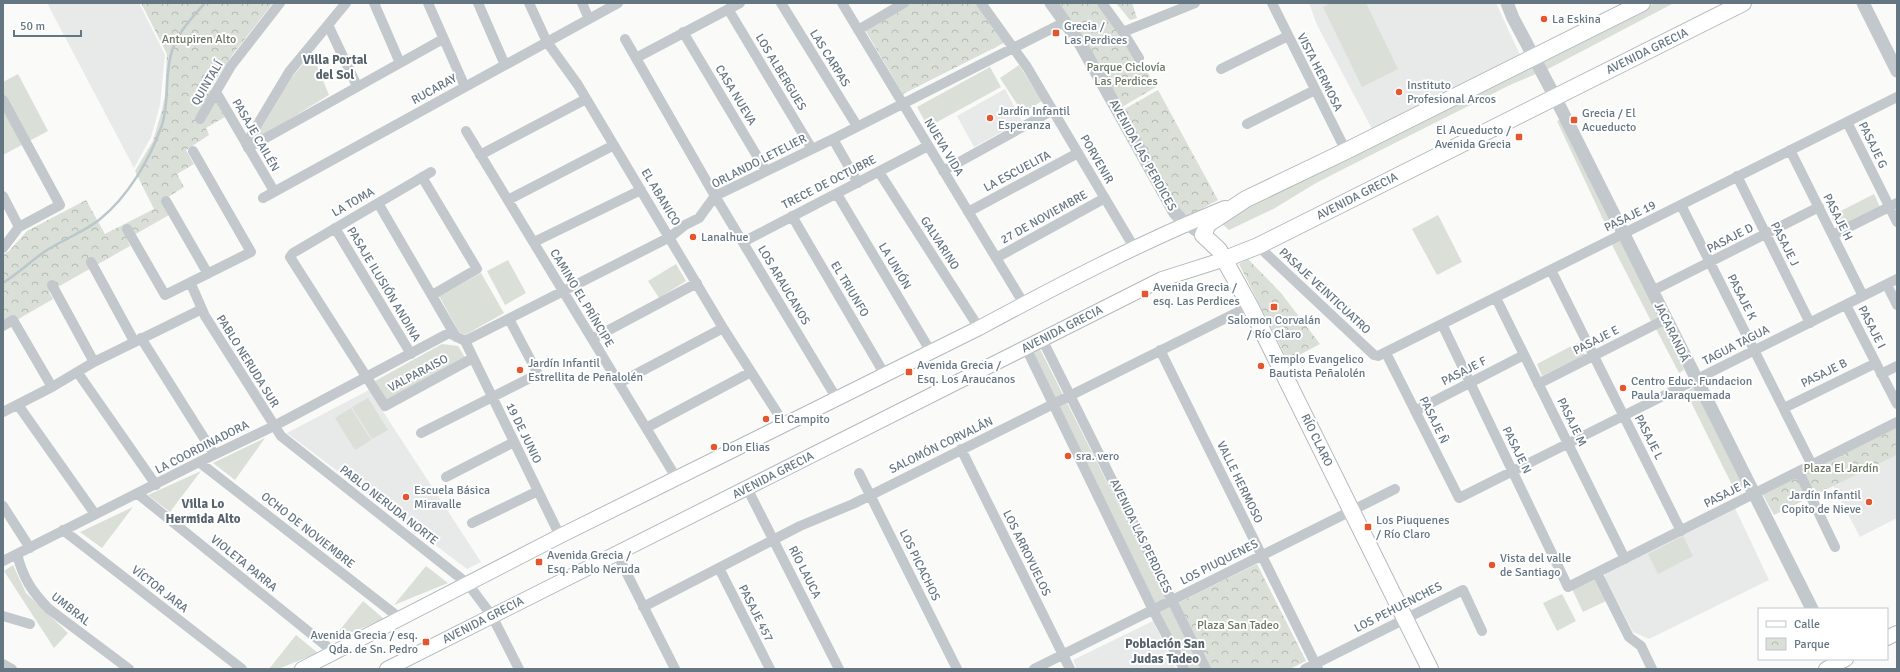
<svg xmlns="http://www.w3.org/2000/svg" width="1900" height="672" font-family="Signika,sans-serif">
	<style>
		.built { fill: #e8e9e9 }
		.green { fill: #dadfd7 }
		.park { fill: url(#park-crowns) }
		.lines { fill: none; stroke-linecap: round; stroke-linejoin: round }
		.stream { stroke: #bbc7cb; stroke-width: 2.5 }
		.secondary-casing { stroke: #b3babf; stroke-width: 16 }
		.primary-casing { stroke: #b5babe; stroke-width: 18 }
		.minor { stroke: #c3c8cc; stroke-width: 10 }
		.tertiary { stroke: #c3c8cc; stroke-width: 13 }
		.secondary { stroke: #fff; stroke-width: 14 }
		.primary { stroke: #fff; stroke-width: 16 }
		.poi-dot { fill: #e4572e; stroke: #fff; stroke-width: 1.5 }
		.labels { text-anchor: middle; stroke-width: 4; stroke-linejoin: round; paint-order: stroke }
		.poi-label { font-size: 12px; fill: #657683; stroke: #fff; text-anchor: start }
		.park-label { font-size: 12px; fill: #687a64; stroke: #fff }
		.street-label { font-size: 12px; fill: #657683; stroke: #fff }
		.neighbourhood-label { font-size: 13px; font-weight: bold; fill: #57646e; stroke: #fff }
	</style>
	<defs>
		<pattern id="park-crowns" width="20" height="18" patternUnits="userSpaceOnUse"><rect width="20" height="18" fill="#dadfd7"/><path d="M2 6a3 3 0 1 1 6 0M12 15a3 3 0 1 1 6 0" fill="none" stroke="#b4b9b4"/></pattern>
	</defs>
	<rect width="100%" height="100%" fill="#fafaf8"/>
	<!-- built -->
	<path class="built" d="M47,3h92l26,52 -5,50 -9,32 -17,31z
		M1309,3h187l24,52 -148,74 -55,-104z
		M1005,89l17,32 -48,26 -17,-31z
		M369,390l112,172 -14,7 -180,-136z
		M1897,455v63l-37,19 -27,-51z
		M1735,508l34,72 -120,59 -16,-7 -28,-54v-5z
		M1153,621l23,48h-99l-4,-9z"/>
	<!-- green -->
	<path class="green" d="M1330,3h36l32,66 -36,18 -39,-80z
		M1655,3h19l-126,66 -38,16 -129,65 -65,33 -41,25 -46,22 -9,-8 2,-5 65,-30z
		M312,54l17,41 -75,46 37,-63z
		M1019,65l23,36 -19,12 -23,-35z
		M990,67l11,20 -73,40 -11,-20z
		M18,74l30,57 -45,24v-73z
		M1562,119l53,111 -6,2 -52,-111z
		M1874,194l6,13 -43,21 -6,-12z
		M1438,215l24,47 -25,13 -25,-46z
		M1620,240l39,77 -8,4 -40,-78z
		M508,260l18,33 -21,12 -18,-34z
		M676,264l10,17 -27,17 -11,-17z
		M481,273l23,40 -39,22 -6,-3 -20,-36z
		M1664,326l20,44 -5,3 -23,-44z
		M1579,342l6,13 -43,21 -5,-12z
		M442,344l16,2 8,13 -79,44 -12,-22z
		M1039,347l162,322h-13l-160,-317z
		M1695,386l52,103 -11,4 -50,-101z
		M368,398l20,32 -16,9 -20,-32z
		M351,408l20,32 -16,10 -20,-32z
		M265,438l-30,42 -22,-17z
		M201,471l-31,41 -22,-17z
		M133,507l-31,41 -22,-16z
		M1683,536l10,20 -35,18 -10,-20z
		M13,565l13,28 42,40 -14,15 -50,-77z
		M426,566l22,17 -54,22z
		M1594,577l12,24 -23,11 -11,-23z
		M1562,594l14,27 -19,10 -14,-28z
		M363,601l21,18 -53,22z
		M296,635l22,18 -40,16h-9z"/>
	<!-- park -->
	<path class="park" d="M141,3h132l-40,51 -23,35 15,28 -19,11 3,7 -23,15 8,14 -17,10 7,13 -22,14 7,14 -42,24 3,7 -81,46 4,7 -50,29v-73l6,-4 18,-20 59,-31 19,34 49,-25 -19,-38 18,-30 9,-31 3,-14 2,-42z
		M910,3h66l28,40 -101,51 -39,-66z
		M1058,3h49l49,84 -34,20z
		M1116,3h16l5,15 -7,2z
		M1158,90l60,110 -33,18 -62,-108z
		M1248,259l33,34 39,51 -32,17 -49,-97z
		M1897,426v29l-123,60 -12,-22z
		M1257,564l49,97 -16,8h-79l-33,-66z"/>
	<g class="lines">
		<!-- stream -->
		<path class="stream" d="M3,283c14,-9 27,-21 41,-31 18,-12 38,-19 55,-32 29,-23 51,-61 63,-95 7,-22 3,-44 8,-66 4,-23 20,-39 35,-56"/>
		<defs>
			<path id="secondary" d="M1887,638l10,-5
				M302,669l258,-133 419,-208c80,-43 162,-86 246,-120
				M387,669l775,-390 63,-20
				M1826,669l20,-10"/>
			<path id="primary" d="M1225,259l33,-13 485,-243
				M1430,669l-180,-363 -31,-56 -16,-15 5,-11 38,-25 100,-48 296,-148"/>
		</defs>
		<!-- secondary casing -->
		<use href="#secondary" class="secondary-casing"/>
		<!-- primary casing -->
		<use href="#primary" class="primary-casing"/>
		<!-- minor -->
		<path class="minor" d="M374,3l26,60
			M428,3l37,84
			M478,3l27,62
			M529,3l18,39 31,43 145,243 62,97
			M582,3l7,16
			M781,3l76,123
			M842,3l182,301
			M981,3l46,64 108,182
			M1102,3l21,29 16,26
			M1272,3l74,148
			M728,9l84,140
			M328,25l29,61
			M858,30l46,-27
			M683,32l83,139
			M1123,32l72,-29
			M625,39l90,157 122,203
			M636,58l104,-55
			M1221,69l67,-33
			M216,92l58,99
			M3,100l57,105 -41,22 -16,21
			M200,119l31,-53 49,-63
			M1847,122l50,100
			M1247,124l68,-34
			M466,131l211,348
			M833,139l25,44
			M246,144l43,-72 57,-69
			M248,148l195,-109
			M1790,150l73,146
			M480,155l106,-56
			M943,171l110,-61
			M431,172l-138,81 -3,4 95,149 88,-48
			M879,172l100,156
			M1737,176l73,147
			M422,177l55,92 -45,26
			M837,194l94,158
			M3,196l16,31
			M263,198l355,-195
			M508,200l106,-55
			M166,201l42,73
			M378,203l78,134
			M1681,205l131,260
			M968,212l110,-59
			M792,216l93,159
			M335,228l76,126
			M127,229l38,66 86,-43 -58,-101
			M1833,235l64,-32
			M534,242l107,-52
			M743,242l185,-96
			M1258,246l116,109 4,1 519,-259
			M996,258l109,-60
			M91,262l43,79
			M1551,270l130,261
			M191,284l14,32 76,120 187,148 24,32 27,53
			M52,285l42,77
			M1887,285l10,20
			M1652,291l167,-84
			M1496,298l129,261
			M1846,305l51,99
			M1442,324l126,263 329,-165
			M3,326l10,-6 39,67
			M141,338l73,116
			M592,339l105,-56
			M1042,339l164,330
			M465,341l95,195
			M1026,348l127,262 31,59
			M1160,350l158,319
			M1386,353l73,145 438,-219
			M78,373l78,112
			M1881,374l16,-8
			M619,383l104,-55
			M1538,384l128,-65
			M18,405l77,109
			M1784,408l92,-45
			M1415,411l109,-56
			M3,412l49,-25 42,-25 108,-53
			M646,428l105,-56
			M421,433l117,-59 -29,-55
			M961,449l109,220
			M199,462l202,157
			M1799,472l36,75
			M859,473l98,196
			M446,477l68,-35
			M747,488l92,181
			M138,494l197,159
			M3,506l27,42
			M472,523l66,-32
			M63,530l179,139
			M17,554c6,24 15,38 32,55l80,60
			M617,554l58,115
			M3,561l196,-99 75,-36 175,-93 16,8 205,-104 15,-12 14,-7 16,-22 118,-57 232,-117
			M719,568l51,101
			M1597,573l32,64 12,9 11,23
			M643,607l157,-81 53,-22 397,-198
			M3,616l27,8
			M3,664l9,5
			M1034,669l361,-180
			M1305,669l158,-79 19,41"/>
		<!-- tertiary -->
		<path class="tertiary" d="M1051,3l29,40 95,170 7,7 21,15
			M1507,3l6,15 42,79 257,512
			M1863,3l34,68"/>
		<!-- secondary -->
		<use href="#secondary" class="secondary"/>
		<!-- primary -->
		<use href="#primary" class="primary"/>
	</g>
	<!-- markers -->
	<g class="poi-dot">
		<circle cx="1544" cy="19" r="4"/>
		<rect x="1052" y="29" width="8" height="8" rx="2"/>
		<circle cx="1399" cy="92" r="4"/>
		<circle cx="990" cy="118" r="4"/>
		<rect x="1570" y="116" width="8" height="8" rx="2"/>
		<rect x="1515" y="133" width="8" height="8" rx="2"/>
		<circle cx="693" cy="237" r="4"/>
		<rect x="1141" y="290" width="8" height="8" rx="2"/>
		<rect x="1270" y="303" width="8" height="8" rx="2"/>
		<circle cx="1261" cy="366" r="4"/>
		<circle cx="520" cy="370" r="4"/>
		<rect x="905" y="368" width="8" height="8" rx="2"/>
		<circle cx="1623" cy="388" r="4"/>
		<circle cx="766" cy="419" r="4"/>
		<circle cx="714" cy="447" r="4"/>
		<circle cx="1068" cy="456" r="4"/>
		<circle cx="406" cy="497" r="4"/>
		<circle cx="1869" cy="502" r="4"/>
		<rect x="1364" y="523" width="8" height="8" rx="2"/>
		<rect x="535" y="558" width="8" height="8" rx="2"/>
		<circle cx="1492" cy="565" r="4"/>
		<rect x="422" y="638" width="8" height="8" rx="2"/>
	</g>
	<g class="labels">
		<!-- poi labels -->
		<g class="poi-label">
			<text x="1552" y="23">La Eskina</text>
			<text x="1064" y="30">Grecia /<tspan x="1064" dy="14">Las Perdices</tspan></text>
			<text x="1407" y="89">Instituto<tspan x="1407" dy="14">Profesional Arcos</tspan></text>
			<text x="998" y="115">Jardín Infantil<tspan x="998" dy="14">Esperanza</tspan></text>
			<text x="1582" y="117">Grecia / El<tspan x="1582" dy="14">Acueducto</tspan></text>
			<text x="1511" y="134" text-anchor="end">El Acueducto /<tspan x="1511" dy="14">Avenida Grecia</tspan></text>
			<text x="701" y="241">Lanalhue</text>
			<text x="1153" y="291">Avenida Grecia /<tspan x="1153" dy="14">esq. Las Perdices</tspan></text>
			<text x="1274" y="324" text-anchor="middle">Salomon Corvalán<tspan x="1274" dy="14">/ Río Claro</tspan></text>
			<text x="1269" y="363">Templo Evangelico<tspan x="1269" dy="14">Bautista Peñalolén</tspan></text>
			<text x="528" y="367">Jardín Infantil<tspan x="528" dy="14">Estrellita de Peñalolén</tspan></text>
			<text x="917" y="369">Avenida Grecia /<tspan x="917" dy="14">Esq. Los Araucanos</tspan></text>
			<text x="1631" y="385">Centro Educ. Fundacion<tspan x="1631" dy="14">Paula Jaraquemada</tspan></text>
			<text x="774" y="423">El Campito</text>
			<text x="722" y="451">Don Elias</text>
			<text x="1076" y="460">sra. vero</text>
			<text x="414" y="494">Escuela Básica<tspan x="414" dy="14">Miravalle</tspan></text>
			<text x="1861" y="499" text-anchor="end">Jardín Infantil<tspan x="1861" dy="14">Copito de Nieve</tspan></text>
			<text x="1376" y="524">Los Piuquenes<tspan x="1376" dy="14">/ Río Claro</tspan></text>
			<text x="547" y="559">Avenida Grecia /<tspan x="547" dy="14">Esq. Pablo Neruda</tspan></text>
			<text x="1500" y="562">Vista del valle<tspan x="1500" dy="14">de Santiago</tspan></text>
			<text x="418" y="639" text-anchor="end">Avenida Grecia / esq.<tspan x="418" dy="14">Qda. de Sn. Pedro</tspan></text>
		</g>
		<!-- park labels -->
		<g class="park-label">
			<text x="199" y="43">Antupiren Alto</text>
			<text x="1126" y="71">Parque Ciclovía<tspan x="1126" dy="14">Las Perdices</tspan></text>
			<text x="1841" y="472">Plaza El Jardín</text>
			<text x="1238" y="629">Plaza San Tadeo</text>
		</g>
		<!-- street labels -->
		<g class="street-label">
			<text transform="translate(1647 51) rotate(-26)" y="4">AVENIDA GRECIA</text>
			<text transform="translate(830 58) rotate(58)" y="4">LAS CARPAS</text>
			<text transform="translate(781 72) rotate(59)" y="4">LOS ALBERGUES</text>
			<text transform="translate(1320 72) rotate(63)" y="4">VISTA HERMOSA</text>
			<text transform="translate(207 83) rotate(-59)" y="4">QUINTALÍ</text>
			<text transform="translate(434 89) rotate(-29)" y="4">RUCARAY</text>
			<text transform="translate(736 95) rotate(59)" y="4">CASA NUEVA</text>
			<text transform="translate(256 135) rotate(60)" y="4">PASAJE CAILÉN</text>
			<text transform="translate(1873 145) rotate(64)" y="4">PASAJE G</text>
			<text transform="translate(944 147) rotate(59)" y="4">NUEVA VIDA</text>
			<text transform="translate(1143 155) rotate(61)" y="4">AVENIDA LAS PERDICES</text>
			<text transform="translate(1097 159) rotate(60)" y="4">PORVENIR</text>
			<text transform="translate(759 161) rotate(-27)" y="4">ORLANDO LETELIER</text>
			<text transform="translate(1017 171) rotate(-28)" y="4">LA ESCUELITA</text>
			<text transform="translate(829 182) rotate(-27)" y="4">TRECE DE OCTUBRE</text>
			<text transform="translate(1357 196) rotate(-27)" y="4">AVENIDA GRECIA</text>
			<text transform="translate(661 197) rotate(59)" y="4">EL ABANICO</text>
			<text transform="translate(353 202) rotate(-30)" y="4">LA TOMA</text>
			<text transform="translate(1630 216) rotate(-26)" y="4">PASAJE 19</text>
			<text transform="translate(1044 217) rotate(-29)" y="4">27 DE NOVIEMBRE</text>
			<text transform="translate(1838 217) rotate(63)" y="4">PASAJE H</text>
			<text transform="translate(1730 238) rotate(-27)" y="4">PASAJE D</text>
			<text transform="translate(940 243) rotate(57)" y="4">GALVARINO</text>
			<text transform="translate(1785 244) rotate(63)" y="4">PASAJE J</text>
			<text transform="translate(895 266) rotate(59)" y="4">LA UNIÓN</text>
			<text transform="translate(384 284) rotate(59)" y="4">PASAJE ILUSIÓN ANDINA</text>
			<text transform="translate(784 285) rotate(59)" y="4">LOS ARAUCANOS</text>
			<text transform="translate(850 289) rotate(59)" y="4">EL TRIUNFO</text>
			<text transform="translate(1325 291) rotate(43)" y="4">PASAJE VEINTICUATRO</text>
			<text transform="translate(1742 297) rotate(63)" y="4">PASAJE K</text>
			<text transform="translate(582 298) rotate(59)" y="4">CAMINO EL PRÍNCIPE</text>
			<text transform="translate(1872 327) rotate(63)" y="4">PASAJE I</text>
			<text transform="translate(1062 329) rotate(-27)" y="4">AVENIDA GRECIA</text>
			<text transform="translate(1672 332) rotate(64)" y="4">JACARANDÁ</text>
			<text transform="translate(1596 340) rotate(-27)" y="4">PASAJE E</text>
			<text transform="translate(1736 345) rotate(-27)" y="4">TAGUA TAGUA</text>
			<text transform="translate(248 361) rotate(58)" y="4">PABLO NERUDA SUR</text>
			<text transform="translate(1464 371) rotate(-27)" y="4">PASAJE F</text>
			<text transform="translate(418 373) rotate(-28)" y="4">VALPARAISO</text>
			<text transform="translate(1824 373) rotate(-26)" y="4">PASAJE B</text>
			<text transform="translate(1434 420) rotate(64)" y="4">PASAJE Ñ</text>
			<text transform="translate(1572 422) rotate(64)" y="4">PASAJE M</text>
			<text transform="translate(524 433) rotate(64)" y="4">19 DE JUNIO</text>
			<text transform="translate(1649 437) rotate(63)" y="4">PASAJE L</text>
			<text transform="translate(1317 440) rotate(64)" y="4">RÍO CLARO</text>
			<text transform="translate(941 445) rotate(-26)" y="4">SALOMÓN CORVALÁN</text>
			<text transform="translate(202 447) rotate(-27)" y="4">LA COORDINADORA</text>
			<text transform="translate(1517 450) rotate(64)" y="4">PASAJE N</text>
			<text transform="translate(773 475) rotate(-27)" y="4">AVENIDA GRECIA</text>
			<text transform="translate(1240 482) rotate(64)" y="4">VALLE HERMOSO</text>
			<text transform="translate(1727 493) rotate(-27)" y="4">PASAJE A</text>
			<text transform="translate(389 505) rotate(38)" y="4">PABLO NERUDA NORTE</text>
			<text transform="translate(308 530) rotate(38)" y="4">OCHO DE NOVIEMBRE</text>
			<text transform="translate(1141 536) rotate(64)" y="4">AVENIDA LAS PERDICES</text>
			<text transform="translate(1027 553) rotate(64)" y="4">LOS ARROYUELOS</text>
			<text transform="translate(1219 562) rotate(-27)" y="4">LOS PIUQUENES</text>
			<text transform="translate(244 563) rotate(39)" y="4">VIOLETA PARRA</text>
			<text transform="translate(920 565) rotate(64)" y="4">LOS PICACHOS</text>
			<text transform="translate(805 572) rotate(63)" y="4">RÍO LAUCA</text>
			<text transform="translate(160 589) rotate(38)" y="4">VÍCTOR JARA</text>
			<text transform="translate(1398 607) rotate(-27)" y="4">LOS PEHUENCHES</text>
			<text transform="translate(71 609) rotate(38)" y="4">UMBRAL</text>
			<text transform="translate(756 613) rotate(63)" y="4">PASAJE 457</text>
			<text transform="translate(483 620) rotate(-27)" y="4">AVENIDA GRECIA</text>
		</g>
		<!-- neighbourhood labels -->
		<g class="neighbourhood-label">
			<text x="335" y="64">Villa Portal<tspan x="335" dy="15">del Sol</tspan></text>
			<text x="203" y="508">Villa Lo<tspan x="203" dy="15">Hermida Alto</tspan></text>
			<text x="1165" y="648">Población San<tspan x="1165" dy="15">Judas Tadeo</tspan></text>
		</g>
	</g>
	<!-- border -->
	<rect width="1900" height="672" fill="none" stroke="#657683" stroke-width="8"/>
	<!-- legend -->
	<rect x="1758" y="608" width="130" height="52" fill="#ffffff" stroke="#c1c8cd"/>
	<rect x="1766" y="621" width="20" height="6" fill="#ffffff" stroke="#c1c8cd"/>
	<text x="1794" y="628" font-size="12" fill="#657683">Calle</text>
	<rect x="1766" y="638" width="20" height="12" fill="url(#park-crowns)" stroke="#c1c8cd"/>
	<text x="1794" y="648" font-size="12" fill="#657683">Parque</text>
	<!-- scale -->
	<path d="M14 30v6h67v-6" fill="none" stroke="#657683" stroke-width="2"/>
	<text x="20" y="30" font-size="12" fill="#657683" stroke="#ffffff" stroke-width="3" paint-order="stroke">50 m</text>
</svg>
